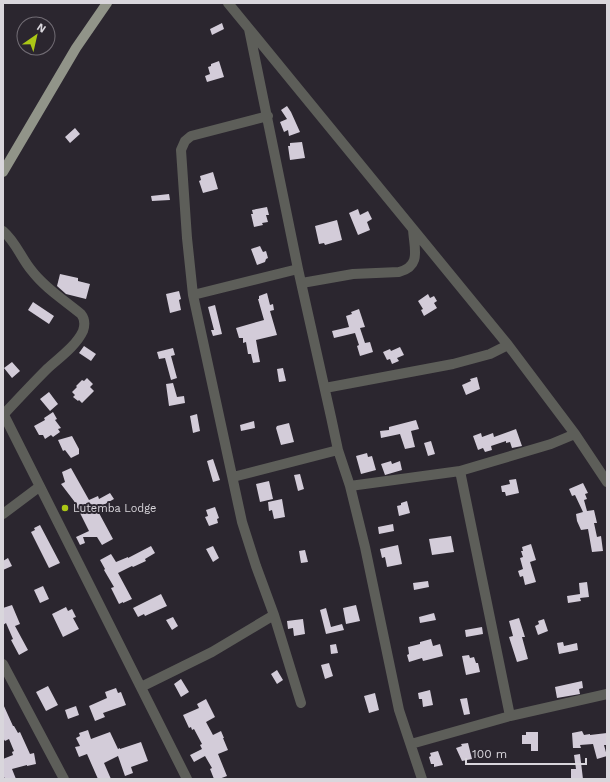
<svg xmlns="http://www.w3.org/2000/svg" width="610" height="782" font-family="'Work Sans',sans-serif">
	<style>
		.building { fill: #d3ccd9 }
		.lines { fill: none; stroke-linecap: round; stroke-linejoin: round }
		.minor { stroke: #5d5e59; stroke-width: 10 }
		.major { stroke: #919489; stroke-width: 10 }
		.poi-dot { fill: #abc716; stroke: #2b262f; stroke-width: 1.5 }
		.labels { text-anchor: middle; stroke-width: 4; stroke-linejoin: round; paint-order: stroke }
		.poi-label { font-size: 11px; fill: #d9d6dc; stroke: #2b262f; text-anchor: start }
	</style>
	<rect width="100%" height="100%" fill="#2b262f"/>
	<!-- building -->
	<path class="building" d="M222,23l2,6 -12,6 -2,-6z
		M219,61l5,16 -17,5 -2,-6 5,-2 -2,-7 3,-1v-2z
		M287,106l4,6 9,20 -11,4 -1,-6 -4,2 -4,-10 7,-3 -6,-9z
		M75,128l5,6 -10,9 -5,-6z
		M302,142l3,16 -15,2 -2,-14h2v-3z
		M213,172l5,17 -15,4 -4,-12 2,-1 -1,-4z
		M169,194l1,6 -18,1 -1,-5z
		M267,207l2,8h-3l2,7 -6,1 1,2 -9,2 -3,-13h2l-1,-4z
		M358,209l2,6 8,-4 4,8 -5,3 3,8 -12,5 -9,-22z
		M337,220l5,20 -17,5 -1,-2 -5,1 -4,-18z
		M260,246l3,6 3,-1 2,7 -2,1 -1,3 -8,3 -6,-16z
		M60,274l18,4v3l12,3 -4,15 -20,-5 -9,-8z
		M179,291l2,8 -2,1 2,10 -11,3 -4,-19z
		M267,293l3,12 3,-1 1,6 -4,1 7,24 -21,5 4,22 -7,1 -2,-9h-3l-2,-12 -3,1v-5h-4l-3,-10 28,-8 -6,-21h1v-3z
		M428,294l2,4 4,-2 3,5 -3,2 3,5 -13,8 -3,-6 2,-1 -5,-8z
		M33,302l21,14 -5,8 -21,-14z
		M215,305l7,29 -9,2 -2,-6h3l-6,-23z
		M359,309l6,18 -5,1 5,15 5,-1 3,10 -13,4 -3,-10 2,-1 -4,-12 -21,5 -2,-7 17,-4 -3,-11 6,-2 -1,-2z
		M84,346l12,8 -5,7 -12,-8z
		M400,347l4,8 -7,3 2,3 -7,3 -2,-5 -3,1 -4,-8 7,-3 1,2z
		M173,348l2,7 -4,1 6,22 -6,2 -6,-22 -6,1 -2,-7z
		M12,362l8,9 -8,7 -8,-10z
		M283,368l3,13 -7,1 -2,-13z
		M477,377l3,12 -14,6 -4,-10 9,-4 -1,-2z
		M87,378l6,6 -3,3 4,4 -12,12 -3,-3 -1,1 -5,-4 2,-2 -3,-3 5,-5 -1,-1 6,-6 2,1z
		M173,383l4,14 7,-1 1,7 -16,3 -3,-22z
		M49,392l9,12 -8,7 -10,-12z
		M53,412l4,7 -2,1 6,8 -3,1 2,3 -7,5 -2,-2 -6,4 -2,-4h-4l-5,-9 11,-6 -1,-2z
		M197,414l3,17 -7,2 -3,-17z
		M416,420l3,9 -8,2 4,16 -10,2 -5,-15 -19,4 -1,-7 9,-1v-3z
		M254,421l1,7 -14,3 -1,-6z
		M289,423l5,19 -13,3 -5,-17 1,-2z
		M516,429l6,17 -10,2 -2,-6 -4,1v-2l-15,5 1,4 -7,2 -2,-4 -5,2 -5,-14 8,-3 1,4 11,-4 1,4z
		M72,436l7,13v5l-8,4 -6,-8 -2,1 -5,-11z
		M431,441l4,13 -7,2 -4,-13z
		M367,453l1,4 4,-1 4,14 -15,4 -5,-18z
		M213,459l7,21 -7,2 -6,-21z
		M391,461l1,3 8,-3 2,9 -17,5 -4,-11z
		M71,468l18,32 9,-4 1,3 11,-6 4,6 -16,9 2,5h-1l14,26 -11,6 -5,-8h-14l2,6 -5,2 -4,-8 13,-6 -15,-30 -13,-17 4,-2 -3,-10z
		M300,474l4,15 -6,2 -4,-16z
		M516,479l3,14 -13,3 -1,-4h-3l-1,-6 9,-2 -1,-4z
		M269,481l4,18 -13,3 -4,-18z
		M583,483l5,10 -3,1 2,5 -3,1 3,11 7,-1 3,13h-3l3,14 4,-1 2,15 -11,1 -4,-23 -7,1 -4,-9 -1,-7 7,-2 -8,-17 -3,1 -3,-7z
		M282,499l3,18 -11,2 -2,-9 -3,1 -1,-9z
		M407,501l3,12 -11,3 -2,-10 4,-1v-2z
		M215,507l4,11 -2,1 1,4 -9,3 -4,-9 3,-1 -2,-6z
		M393,524l1,7 -15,3 -1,-7z
		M40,525l20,38 -11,5 -18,-36 4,-2 -1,-2z
		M451,536l3,16 -22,3 -3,-16z
		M531,544l5,16 -6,2 6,20 -11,3 -2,-9 -3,1 -2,-6 5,-2 -3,-11 3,-1 -2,-6h2l-1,-4z
		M398,545l4,19 -15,3 -2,-10 -3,1 -2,-9z
		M151,546l4,7 -10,6 1,2 -13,6 -1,-1 -14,7 14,26 -9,4v-1l-4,2 -8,-16 3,-1 -10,-17 1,-1 -5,-9 11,-6 5,8 12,-5v1z
		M213,546l6,12 -6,4 -7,-13z
		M305,550l3,12 -7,1 -2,-12z
		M8,558l4,8 -9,4v-9z
		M428,581l1,6 -15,3 -1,-7z
		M587,582l2,15 -9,1 1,3 -13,2 -1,-7 13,-2 -1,-11z
		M43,586l6,13 -9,4 -6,-13z
		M161,594l6,12 -22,10 -1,-2 -6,3 -5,-9z
		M12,605l8,19 -5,2 13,24 -9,5 -8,-15 2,-1 -7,-16 -3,2v-17z
		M356,605l4,16 -14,3 -3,-16z
		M66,607l2,4 4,-2 4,8 -3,1 6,11 -16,8 -11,-23z
		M326,608l5,19 11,-3 2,6 -18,4 -6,-24z
		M434,613l2,7 -16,3 -1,-6z
		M173,617l5,9 -6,4 -6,-10z
		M519,618l6,19h-3l6,22 -11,3 -8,-25 4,-1 -4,-15z
		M303,619l2,15 -11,2 -1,-8 -5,1 -1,-8z
		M544,619l4,12 -10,4 -3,-9 4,-2 -1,-3z
		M482,627l1,7 -17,3 -1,-7z
		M431,639l2,7 7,-2 3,12 -20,5 -1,-3 -13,4 -2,-7 2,-1 -1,-7 12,-3v-2z
		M563,642l1,4 13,-3 1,7 -19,4 -2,-11z
		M336,644l2,9 -7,1 -1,-9z
		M469,655l1,3 4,-1 2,6h2l2,9 -14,3 -4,-19z
		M329,663l4,13 -8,3 -4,-14z
		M277,670l6,10 -6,4 -6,-10z
		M181,679l8,13 -8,5 -7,-13z
		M582,681l1,7 -4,1 1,5 -23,4 -2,-11z
		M48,686l10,19 -12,6 -10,-19z
		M116,688l2,5 3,-1 5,13 -23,8 2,4 -10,4 -6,-15 18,-8 -2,-6z
		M430,690l3,15 -10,2 -1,-8h-3l-1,-6z
		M375,693l4,17 -10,3 -5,-17z
		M467,698l3,16 -6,1 -4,-16z
		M206,699l9,18 -9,5 7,13 8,-4 3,7h-1l5,12 -10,4 9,22 -8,3h-5l-4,-10 2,-1 -7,-12 -11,6 -4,-7 12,-6 -2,-4 2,-1 -8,-15 -2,1 -1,-3 -2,1 -6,-13 16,-7 -2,-4z
		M3,704l10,22h1l4,7 2,-1 10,22 4,-1 2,11 -9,2v-1l-15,4 4,10h-11l-2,-4v-16l10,-4 -1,-3 2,-1 -5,-12 -4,2 -2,-3z
		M76,706l3,9 -11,4 -3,-9z
		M88,730l3,9 19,-7 8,17 2,-1v1l21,-7 7,19 -17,6 2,6 -8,3 -7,-20 -14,7 7,16h-13l-11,-25 -8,3 -4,-10 5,-1 -4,-8 4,-2 -1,-3z
		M582,731l2,4 6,-1v1l17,-2v12h-3l3,11 -10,3 -4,-15 -13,1 1,3h-8l-1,-15z
		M526,732h12v19h-7v-7h-9v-9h4z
		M468,743l4,16 -10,2 -6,-13 6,-2 -1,-2z
		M438,751l5,14 -9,2v-3h-3l-2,-7 2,-1 -1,-3z
		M580,754l3,25h-12v-10h5l-2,-14z"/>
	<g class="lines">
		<!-- minor -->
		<path class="minor" d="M228,3l280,342 67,89 32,48
			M249,29l49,240 33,148 7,33 12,36 15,61 34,163 23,69
			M268,116l-77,20 -6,5 -4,9 6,88 6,57 49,227 14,44 18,49 27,88
			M3,231c13,11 18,27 29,40 13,17 32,29 49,43 4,5 4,11 2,17 -7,15 -24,27 -36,38 -15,15 -29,30 -43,45
			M302,283l51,-9 46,-2c23,-6 15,-24 14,-43
			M193,295l105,-26
			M325,388l128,-24 37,-10 18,-9
			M3,413l184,366
			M460,471l50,245
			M233,477l105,-27
			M350,486l110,-15 91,-27 24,-10
			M3,514l36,-27
			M3,664l61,115
			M141,687l71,-35 62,-37
			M411,744l99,-28 97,-22"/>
		<!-- major -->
		<path class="major" d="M3,172l73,-124 31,-45"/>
	</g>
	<!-- markers -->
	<circle class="poi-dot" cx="65" cy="508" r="4"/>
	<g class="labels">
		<!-- poi labels -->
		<g class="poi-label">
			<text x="73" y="512">Lutemba Lodge</text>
		</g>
	</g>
	<!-- border -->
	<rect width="610" height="782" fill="none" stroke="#d9d6dc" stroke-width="8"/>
	<!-- north arrow -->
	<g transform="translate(36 36) rotate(34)"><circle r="19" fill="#2b262f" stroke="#716c74"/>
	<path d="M0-3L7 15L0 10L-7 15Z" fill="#abc716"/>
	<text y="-6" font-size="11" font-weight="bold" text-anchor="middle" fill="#d9d6dc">N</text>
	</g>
	<!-- scale -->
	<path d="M466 758v6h120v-6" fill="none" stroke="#d9d6dc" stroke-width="2"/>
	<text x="472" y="758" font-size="12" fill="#d9d6dc" stroke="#2b262f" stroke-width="3" paint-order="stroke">100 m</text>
</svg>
